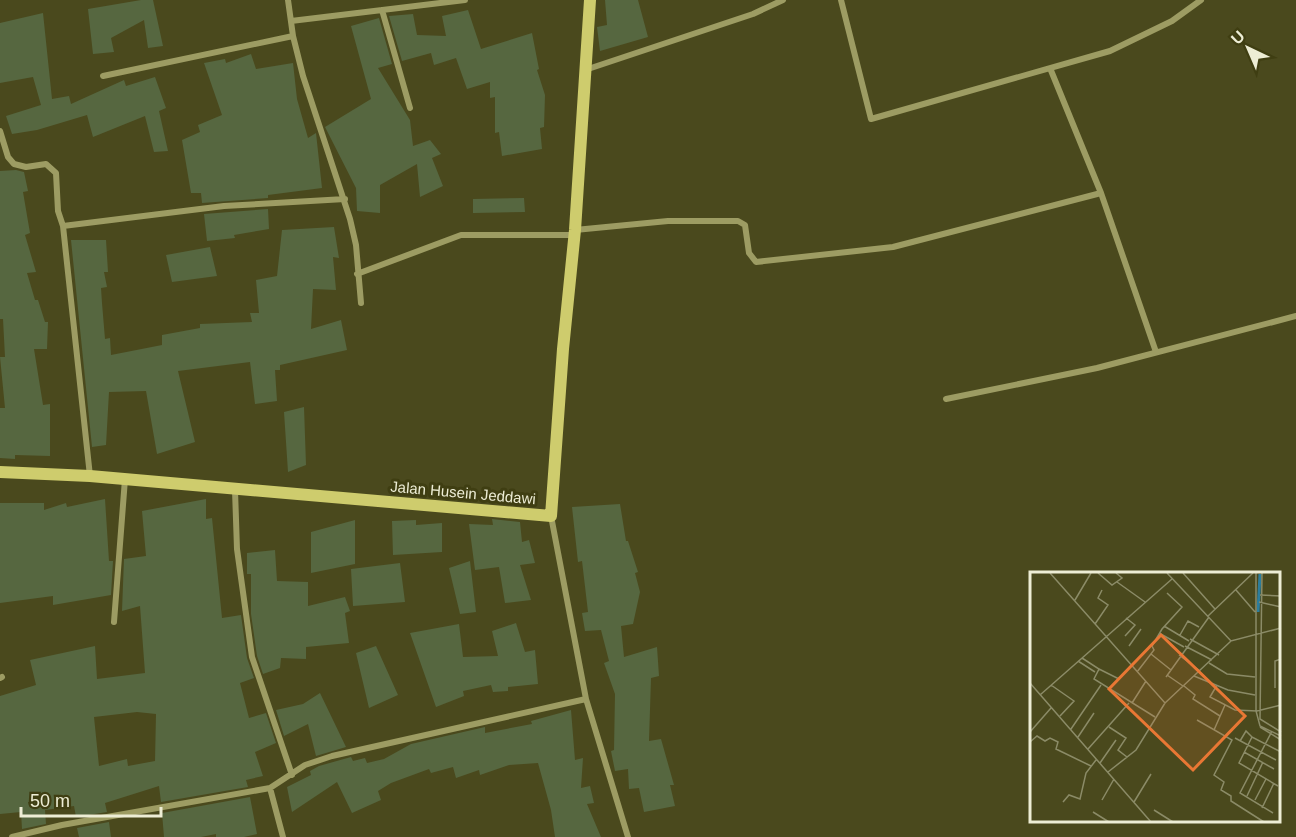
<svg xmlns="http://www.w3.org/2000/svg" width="1296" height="837" font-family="Arial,sans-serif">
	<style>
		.building { fill: #566740; fill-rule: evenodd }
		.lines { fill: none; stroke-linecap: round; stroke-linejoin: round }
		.street { stroke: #9d9c63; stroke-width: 6 }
		.secondary { stroke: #cecc6d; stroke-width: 12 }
		.labels { text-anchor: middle; stroke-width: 6; stroke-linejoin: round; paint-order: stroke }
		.street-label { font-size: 15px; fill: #ededd5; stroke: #3f3e12 }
		.inset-river { fill: none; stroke: #2c7d9c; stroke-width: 3 }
		.inset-road { fill: none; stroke: #8b8b67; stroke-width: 1.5 }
		.view { fill: #e97734; fill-opacity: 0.15; stroke: #e97734; stroke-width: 3 }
		.inset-edge { fill: none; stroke: #ededd5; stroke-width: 3 }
	</style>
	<rect width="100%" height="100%" fill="#4a491d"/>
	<!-- building -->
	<path class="building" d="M141,0h12l10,46 -15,2 -4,-28 -33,18 3,14 -21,2 -5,-45z
		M605,0h33l10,37 -48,14 -3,-24 10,-2z
		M468,10l13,39 51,-16 7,36 -2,1 8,25 -1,32 -4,1 2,21 -40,7 -3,-24 -4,1v-36l-5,1v-16l-23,7 -11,-31 -22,7 -3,-12 -29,8 -13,-45 24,-2 4,21 29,1 -4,-20z
		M43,13l9,86 17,-3 2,8 53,-24 2,6 29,-9 11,31 -7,3 9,40 -14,1 -9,-36 -52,21 -6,-22 -50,15 -25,4 -6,-18 35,-11 -8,-28 -33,6v-60z
		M379,18l13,46 -14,4 32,52 3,26 17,-6 11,14 -9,4 11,28 -23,11 -3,-33 -37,21v28l-23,-2 -1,-23 -31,-61 46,-28 -20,-73z
		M251,54l5,15 37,-6 4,36 11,39 8,-5 6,55 -54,7v3l-66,5 -1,-10h-10l-9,-53 18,-8 -2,-7 24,-10 -18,-52 21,-4 1,4z
		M16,170l8,2 4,19 -5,1 7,41 -5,2 11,37 -9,1 8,27h3l7,22h3l-1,27h-13l9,56 7,-1v52l-35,-1v4l-15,-1v-50h5l-5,-51h5l-2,-38h-3v-148z
		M524,198l1,14 -52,1v-14z
		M268,209l1,20 -35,6 1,3 -28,3 -3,-27z
		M334,227l5,31 -6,-1 3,33 -23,-1 -2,40 30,-9 6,30 -67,15v5h-5l2,31 -22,3 -5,-42 -72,9 17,71 -38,12 -11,-63 -37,1 -3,53 -14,2 -21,-207h35l2,32h-4l3,15 -6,1 1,15 3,36 5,-1 1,17 51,-10v-10l38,-7v-4l52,-2 -2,-9h9l-3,-33 21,-4 5,-46z
		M210,247l7,29 -45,6 -6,-27z
		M304,407l2,58 -18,7 -4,-60z
		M105,499l4,62h4l-2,34 -58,10v-9l-53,7v-100h44v7l22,-7 1,4z
		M206,499v20l6,-1 10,100 19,-3 6,43 7,20 -14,5 9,35 17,-5 10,30 -21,9 8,24 -17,4 2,7 -87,15 -2,-16 -54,17 2,9 -31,5 -2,-11 -29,4 1,14 -24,5 -1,-17 -21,2v-118l36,-11 -6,-25 65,-14 2,33 48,-6 -5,-67 -18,5 2,-52 22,-3 -4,-45zM137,712l19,2 -1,47 -27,5 -1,-7 -28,7 -5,-49z
		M620,504l6,37h2l10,31 -3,1 5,19 -7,32 -12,2 3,31 33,-10 2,29 -8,2 -2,63 12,-2 13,46h-4l5,21 -31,6 -5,-24 -10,1 -1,-20 -13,2 -4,-20 3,-1 1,-56 -11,-31 5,-2 -8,-31 -16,1 -3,-18 6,-1 -6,-51 -4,1 -6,-55z
		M492,519l28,3 2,20 7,-2 6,23 -15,2 11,35 -26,3 -6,-36 -24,3 -6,-46 24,1z
		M355,520v44l-44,9v-41z
		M416,520v5l26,-2v29l-49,3 -1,-34z
		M275,550l2,31 31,1v24l37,-9 5,14 -5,2 4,30 -43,4v12l-25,-1 -1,10 -17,6 -6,-18 -6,-42v-40h-4v-21z
		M470,561l6,51 -16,2 -11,-46z
		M400,563l5,39 -52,4 -2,-37z
		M516,623l9,29 10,-2 3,34 -30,3v4l-15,1 -2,-7 -28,6 1,5 -28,11 -26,-74 49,-9 4,33 35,-1 -6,-25z
		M376,646l22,49 -29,13 -13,-55z
		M320,693l26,54 -30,9 -8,-32 -24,12 -8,-26 27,-6z
		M571,710l4,50 8,-2 -2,30 9,-2 4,17 -7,1 14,33h-46l-4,-27 -13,-47 -29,2 -29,10 -1,-5 -23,8 -3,-11 -22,6 -2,-4 -38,14 -13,8 3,9 -29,13 -15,-31 -45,30 -5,-25 24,-12 -1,-4 9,-5 32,-9 2,4 12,-3 2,5 17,-4 27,-15 74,-17v6l47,-9 -1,-3z
		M250,797l7,37 -13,3h-28v-3l-15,3h-37l-2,-24z
		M109,822l2,15h-32l-2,-9z"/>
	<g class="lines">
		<!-- street -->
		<path class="street" d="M288,0l5,36 10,40 47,143 6,26 5,58
			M841,0l30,119 239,-68 62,-30 29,-21
			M382,10l28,98
			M291,21l174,-21
			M1050,68l51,125 55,159
			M585,70l168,-56 30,-14
			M103,76l190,-40
			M0,131l8,26 6,7 12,3 20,-3 10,9 2,38 5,15 27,250
			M63,226l161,-20 121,-7
			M575,230l93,-9h70l7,4 4,28 7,9 137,-15 208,-54
			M357,274l104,-39h114
			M946,399l151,-31 199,-52
			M235,490l2,59 15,108 40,118
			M551,516l35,183 42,138
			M114,622l11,-143
			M0,678l2,-1
			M270,788l13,49
			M12,837l50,-12 208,-37 35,-23 27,-9 254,-57"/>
		<!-- secondary -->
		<path class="secondary" d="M0,472l90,4 461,40 12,-167 12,-119 15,-230"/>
	</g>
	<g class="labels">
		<!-- street labels -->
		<g class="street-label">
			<text transform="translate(463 493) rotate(5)" y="5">Jalan Husein Jeddawi</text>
		</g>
	</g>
	<!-- overview -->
	<g transform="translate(1030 572)">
		<rect width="250" height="250" fill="#4a491d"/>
		<path class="inset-river" d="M228,40l2,-38"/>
		<path class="inset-road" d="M20,1l115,130 66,-62M68,1l14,12 10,-7 -6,-5M137,1l64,68 50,-13M153,1l32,36M226,1v138l4,15 21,10M232,1l-2,146 21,13M87,10l28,20M206,18l19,22M230,23l21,1M45,28l16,-27M229,30l22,5M178,44l45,-43M65,52l13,-19 -10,-7 4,-8M134,54l25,15M129,61l25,14M150,63l8,-14 11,6M95,64l10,-11 -9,-7M160,67l29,16M99,74l12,-17M155,74l27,14M121,82l20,16M149,83l21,16M52,86l17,11 -5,10 61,38M48,89l17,11M179,91l18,11 28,3M69,97l20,10M107,100l17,-22 -2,-4 10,-17 20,-22 -15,-14M137,103l16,11M164,104l34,14 27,5M136,105l43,-60M0,111l121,139M21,113l23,16 -14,15M187,113l-7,12 25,13 22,1 24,-6M154,114l11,9 -2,4 27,17M245,116v-27l6,-2M10,123l132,-116M102,131l14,-22M167,148l35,20 -18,35 10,7 -3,8 10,6v5l33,21M79,155l17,11 -8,12 9,7M230,155l21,13M41,157l30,-44M184,158l11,-25M242,159l-32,62 33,20M0,160l21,-24M48,165l16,-24M205,166l41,22M210,169l6,-10 6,6M0,170l7,-6 8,5 5,-3 8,4 -2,7 35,17M58,177l41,-46M214,180l30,17M70,191l16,-23M78,200l28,-22 29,-47M248,214l-39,-23 13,-26 29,15M217,224l16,-34M72,228l12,-21M225,228l11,-21M33,230l6,-7 11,4 6,-26 10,-13M104,230l17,-28M232,236l12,-25M124,238l19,12M63,240l16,10"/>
		<path class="view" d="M131,63l84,81 -52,54 -84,-81z"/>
		<rect width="250" height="250" class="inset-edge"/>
	</g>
	<!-- north arrow -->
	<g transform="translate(1248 48) rotate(316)" stroke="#3f3e12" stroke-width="4.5" paint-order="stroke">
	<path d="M0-4.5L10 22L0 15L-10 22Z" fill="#ededd5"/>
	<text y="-9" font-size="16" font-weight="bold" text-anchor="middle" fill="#ededd5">U</text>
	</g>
	<!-- scale -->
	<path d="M21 807v9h140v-9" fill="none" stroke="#ededd5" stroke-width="3"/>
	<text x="30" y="807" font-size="18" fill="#ededd5" stroke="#3f3e12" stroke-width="4.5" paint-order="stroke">50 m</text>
</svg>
